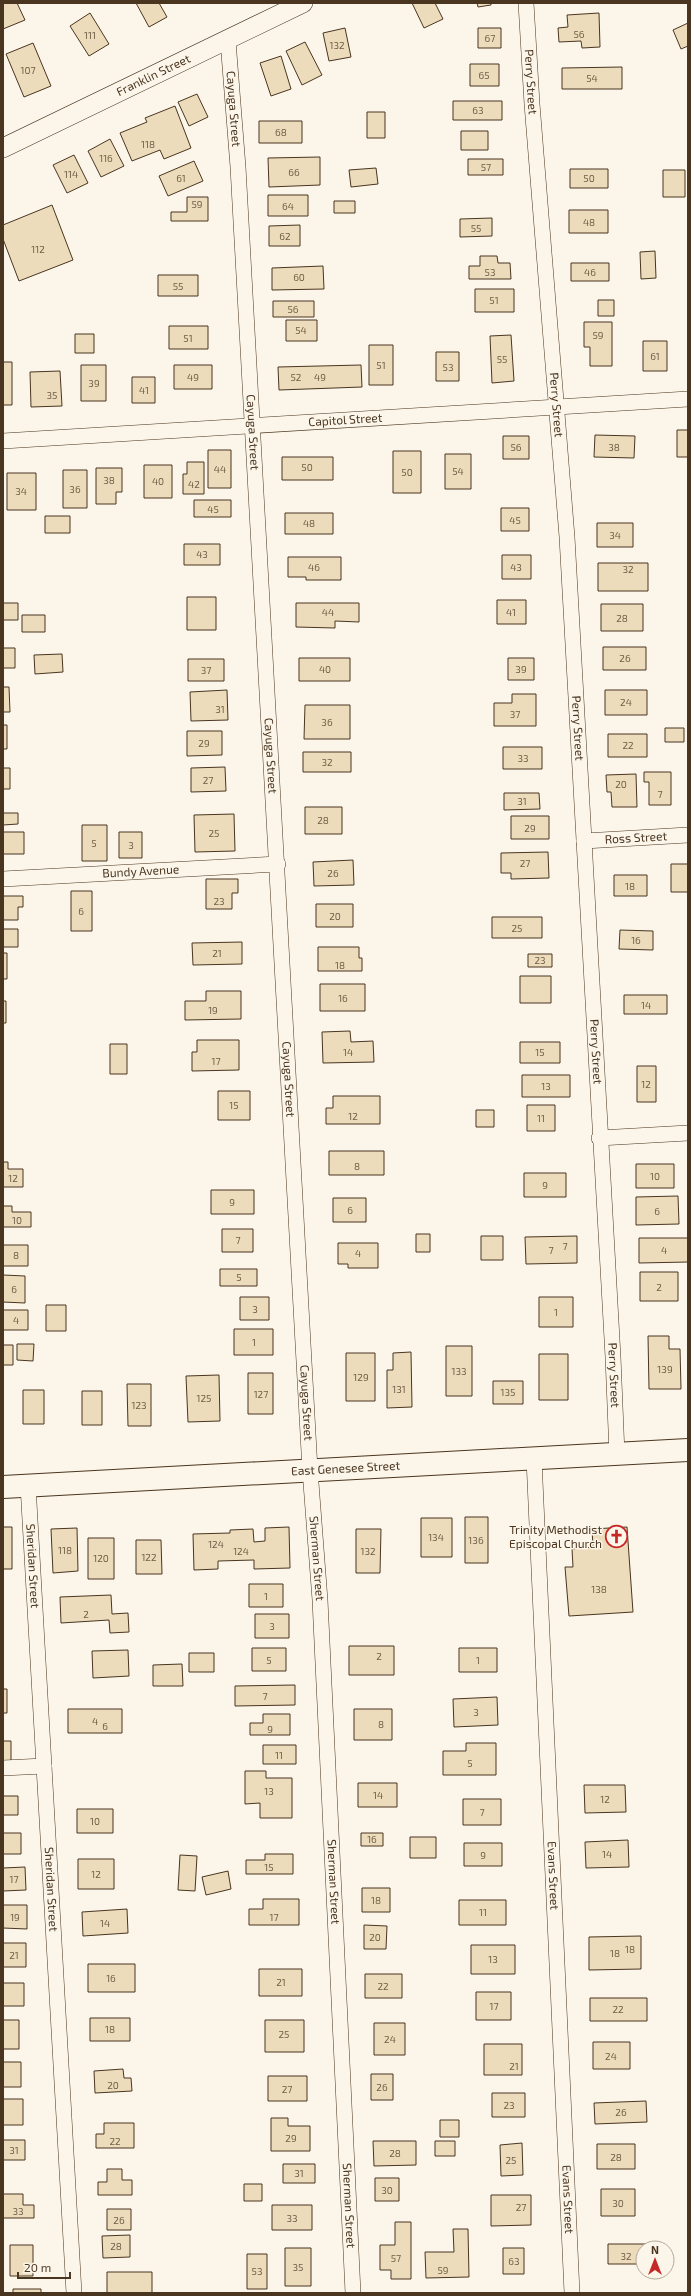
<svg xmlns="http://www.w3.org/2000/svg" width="691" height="2296" font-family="'Exo 2',sans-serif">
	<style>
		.building { fill: #ecdcbc; stroke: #4a3520 }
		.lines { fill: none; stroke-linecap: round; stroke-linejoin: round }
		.minor-casing { stroke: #4a3520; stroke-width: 16 }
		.tertiary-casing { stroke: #4a3520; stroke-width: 20 }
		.trunk-casing { stroke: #4a3520; stroke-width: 24 }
		.minor { stroke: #fbf6e9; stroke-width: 15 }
		.tertiary { stroke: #fbf6e9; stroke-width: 19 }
		.trunk { stroke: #fbf6e9; stroke-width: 22 }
		.labels { text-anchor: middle; stroke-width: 3; stroke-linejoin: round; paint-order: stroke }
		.number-label { font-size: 10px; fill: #725f47 }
		.street-label { font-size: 12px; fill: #4a3520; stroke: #fbf6e9 }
		.poi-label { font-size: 12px; fill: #4a3520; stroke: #fbf6e9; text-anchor: end }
	</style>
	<rect width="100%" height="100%" fill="#fbf6e9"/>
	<!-- building -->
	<path class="building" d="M3,3h14l8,17 -22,9z
		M136,3h23l8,14 -18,10z
		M412,3h23l8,16 -19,9z
		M477,3h14v2l-13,2z
		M90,13l19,31 -20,12 -19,-30z
		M599,13l1,34 -18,1 -1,-7 -22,1 -1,-14 10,-1 -1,-12z
		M688,23v23l-7,3 -8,-19z
		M345,28l6,29 -22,4 -6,-28z
		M478,28h23v20h-23z
		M305,42l17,33 -20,10 -16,-34z
		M33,43l18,43 -27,11 -18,-43z
		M281,56l10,33 -20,7 -11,-33z
		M470,64h29v22h-29z
		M622,67v22h-60v-21z
		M197,94l11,23 -19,9 -11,-24z
		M453,101h49v19h-49z
		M175,106l16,42 -27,11 -4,-9 -28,11 -12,-28 27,-11 -2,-4z
		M367,112h18v26h-18z
		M259,121h43v22h-43z
		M461,131h27v19h-27z
		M110,139l14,27 -23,11 -13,-26z
		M74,155l14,28 -21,10 -14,-28z
		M320,157v28l-51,2 -1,-29z
		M468,159h35v16h-35z
		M194,161l9,20 -35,15 -9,-20z
		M376,168l2,16 -27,3 -2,-17z
		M570,169h38v19h-38z
		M663,170h22v27h-22z
		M268,195h40v21h-40z
		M187,197h21v24h-37v-9h16z
		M334,201h21v12h-21z
		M52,205l21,55 -54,21 -16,-42v-14z
		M569,210h39v23h-39z
		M492,218v18l-32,1v-18z
		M300,225v21h-31v-20z
		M655,251l1,27 -15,1 -1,-27z
		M480,256h17l1,7h12l1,16h-42v-13h11z
		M571,263h38v18h-38z
		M323,266l1,23 -52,1v-22z
		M158,275h40v21h-40z
		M475,289h39v23h-39z
		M598,300h16v16h-16z
		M273,301h41v16h-41z
		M286,320h31v21h-31z
		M584,322h28v44h-22v-19h-6z
		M169,326h39v23h-39z
		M75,334h19v19h-19z
		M511,335l3,46 -22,2 -2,-47z
		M643,341h24v30h-24z
		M369,345h24v40h-24z
		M436,352h23v29h-23z
		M3,362h9v43h-9z
		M81,365h25v36h-25z
		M174,365h38v24h-38z
		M361,365l1,22 -83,3 -1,-23z
		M60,371l2,35 -31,1 -1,-35z
		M132,377h23v26h-23z
		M677,430h11v27h-11z
		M595,435l40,1 -1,22 -40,-1z
		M503,436h26v23h-26z
		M208,450h23v38h-23z
		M393,451h28v42h-28z
		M445,454h26v35h-26z
		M282,457h51v23h-51z
		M187,462h17v32h-21v-20h4z
		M144,465h28v33h-28z
		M96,468h26v24h-6v12h-20z
		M63,470h24v38h-24z
		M7,473h29v37h-29z
		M194,500h37v17h-37z
		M501,508h28v23h-28z
		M285,513h48v21h-48z
		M45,516h25v17h-25z
		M597,523h36v24h-36z
		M184,544h36v21h-36z
		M502,555h29v24h-29z
		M288,557h53v23h-35v-3h-18z
		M598,563h50v28h-50z
		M187,597h29v33h-29z
		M497,600h29v24h-29z
		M3,603h15v17h-15z
		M296,603h63v19l-24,-1v7l-39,-1z
		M601,604h42v27h-42z
		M22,615h23v17h-23z
		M603,647h43v23h-43z
		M3,648h12v20h-12z
		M62,654l1,18 -28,2 -1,-19z
		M299,658h51v23h-51z
		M508,658h26v22h-26z
		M188,659h36v22h-36z
		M3,687h6l1,25h-7z
		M227,690l1,30 -37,1 -1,-29z
		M605,690h42v25h-42z
		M512,694h24v32h-42v-23h18z
		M305,705h45v34h-46z
		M3,725h4v24h-4z
		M665,728h19v14h-19z
		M187,731h35v24l-35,1z
		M608,734h39v23h-39z
		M503,747h39v22h-39z
		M303,752h48v20h-48z
		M225,767l1,24 -35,1v-24z
		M3,768h7v21h-7z
		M644,772h27v33h-22v-23h-5z
		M636,774l1,33h-25l-1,-15h-4l-1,-17z
		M504,793h35l1,16 -36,1z
		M305,807h37v27h-37z
		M3,813h15v11l-15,1z
		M234,814l1,37 -40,1 -1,-37z
		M511,816h38v23h-38z
		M82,825h25v36h-25z
		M3,832h21v22h-21z
		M119,832h23v26h-23z
		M548,852l1,26 -38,1v-6h-10v-20z
		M353,860l1,25 -40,1 -1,-24z
		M671,864h17v28h-17z
		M614,875h33v21h-33z
		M206,879h32v14h-6v16h-26z
		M71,891h21v40h-21z
		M3,896h20v11h-5v13h-15z
		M316,904h37v23h-37z
		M492,917h50v21h-50z
		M3,929h15v18h-15z
		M620,930l33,1v19l-34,-1z
		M242,942v22l-49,1 -1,-22z
		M318,947h41v11h3v13h-44z
		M3,953h4v26h-4z
		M528,954h24v13h-24z
		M520,976h31v27h-31z
		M320,984h45v27h-45z
		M206,991h35v28l-56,1v-19h21z
		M624,995h43v19h-43z
		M3,1001h3v22h-3z
		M350,1031l1,11 22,-1 1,21 -51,1 -1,-31z
		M197,1040h42v30l-47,1v-19h5z
		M520,1042h40v21h-40z
		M110,1044h17v30h-17z
		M637,1066h19v36h-19z
		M522,1075h48v22h-48z
		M218,1091h32v29h-32z
		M333,1096h47v28h-54v-16h7z
		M527,1105h28v26h-28z
		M476,1110h18v17h-18z
		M329,1151h55v24h-55z
		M3,1162h5v7h15v18h-20z
		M636,1164h38v24h-38z
		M524,1173h42v24h-42z
		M211,1190h43v24h-43z
		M678,1196l1,28 -43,1v-28z
		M333,1198h33v24h-33z
		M3,1206h9v6h19v15h-28z
		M222,1229h31v23h-31z
		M416,1234h14v18h-14z
		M481,1236h22v24h-22z
		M577,1236v27l-51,1 -1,-27z
		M639,1238h49v24l-49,1z
		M338,1243h40v25h-30v-4h-10z
		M3,1245h25v21h-25z
		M220,1269h37v17h-37z
		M640,1272h38v29h-38z
		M3,1275l22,1v27l-22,-1z
		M240,1297h29v23h-29z
		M539,1297h34v30h-34z
		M46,1305h20v26h-20z
		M3,1310h25v20h-25z
		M234,1329h39v26h-39z
		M648,1336h21v13h11l1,40h-32z
		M17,1344h17l-1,17 -16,-1z
		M3,1345h10v20h-10z
		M446,1346h26v50h-26z
		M411,1352l1,55 -25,1v-38h6v-17z
		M346,1353h29v48h-29z
		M539,1354h29v46h-29z
		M248,1373h25v41h-25z
		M219,1375l1,46 -32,1 -2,-46z
		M493,1381h30v23h-30z
		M127,1384h24v42h-23z
		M23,1390h21v34h-21z
		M82,1391h20v34h-20z
		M465,1517h23v46h-23z
		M421,1518h31v39h-31z
		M3,1527h9v42h-9z
		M289,1527l1,41 -36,1v-9l-36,1v8l-24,1 -1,-36 37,-1v-3l23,-1 1,13 11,-1v-13z
		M627,1527l6,85 -64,4 -4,-49h8l-1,-18 21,-2 -1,-18z
		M77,1528l1,43 -25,2 -2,-44z
		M356,1529h25l-1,44h-24z
		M88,1538h26v41h-26z
		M136,1540h25l1,34h-26z
		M249,1584h34v23h-34z
		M111,1595l1,19 16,-1 1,19 -19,1 -1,-13 -48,3 -1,-26z
		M255,1614h34v24h-34z
		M349,1646h45v29h-45z
		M252,1648h34v23h-34z
		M459,1648h38v24h-38z
		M128,1650l1,26 -36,2 -1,-27z
		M189,1653h25v19h-25z
		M182,1664l1,22h-30v-21z
		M295,1685v20l-60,1v-20z
		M3,1689h4v24h-4z
		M497,1697l1,28 -44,2 -1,-28z
		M68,1709h54v24h-54z
		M354,1709h38v31h-38z
		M263,1714h27v21h-40v-12h13z
		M3,1741h8v22h-8z
		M466,1743h30v32h-53v-24h23z
		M263,1745h33v19h-33z
		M245,1771h21v7h26v40h-32v-15l-15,1z
		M358,1783h39v24h-39z
		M584,1785h41l1,27 -41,1z
		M3,1796h15v19h-15z
		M463,1799h38v26h-38z
		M77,1809h36v24h-36z
		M3,1833h18v21h-18z
		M361,1833h22v13h-22z
		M410,1837h26v21h-26z
		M628,1840l1,27 -43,1 -1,-26z
		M464,1843h38v23h-38z
		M265,1854h28v20h-47v-14h19z
		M180,1855l17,1 -2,35 -17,-1z
		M78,1859h36v30h-36z
		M25,1867l1,23 -23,1v-23z
		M228,1871l3,18 -25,6 -4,-18z
		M362,1888h28v24h-28z
		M263,1899h36v26h-50v-16h14z
		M459,1900h47v25h-47z
		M3,1905h24v24l-24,-1z
		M127,1909l1,24 -45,3 -1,-24z
		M364,1925l23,1 -1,23h-22z
		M641,1936v33l-52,1v-33z
		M3,1943h23v24h-23z
		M471,1945h44v29h-44z
		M88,1964h47v28h-47z
		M259,1969h43v27h-43z
		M365,1974h37v24h-37z
		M3,1983h21v23h-21z
		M476,1992h35v28h-35z
		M590,1998h57v23h-57z
		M90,2018h40v23h-40z
		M3,2020h16v29h-16z
		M265,2020h39v32h-39z
		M374,2023h31v32h-31z
		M593,2042h37v27h-37z
		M484,2044h38v31h-38z
		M3,2062h18v25h-18z
		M123,2069l1,9h7l1,13 -37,2 -1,-22z
		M371,2074h22v26h-22z
		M268,2076h39v25h-39z
		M492,2093h33v24h-33z
		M3,2099h20v26h-20z
		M646,2101l1,21 -52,2 -1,-21z
		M271,2118h17v8h22v25h-39z
		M440,2120h19v17h-19z
		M104,2123h30v25h-38v-14h8z
		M3,2140h22v20h-22z
		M373,2141h43v24l-42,1z
		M435,2141h20v15h-20z
		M522,2143l1,32 -22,1 -1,-31z
		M597,2144h38v25h-38z
		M283,2164h32v19h-32z
		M107,2169h15v11h10v15h-34v-13h9z
		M375,2178h24v23h-24z
		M244,2184h18v17h-18z
		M601,2189h34v27h-34z
		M3,2194h20v11h11v13h-31z
		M491,2195h40v30l-40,1z
		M272,2205h40v25h-40z
		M107,2209h24v21h-24z
		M395,2222h16v57h-20v-9h-11v-25h15z
		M453,2229h15l1,48 -43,1 -1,-26h29z
		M130,2235v22l-27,1 -1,-22z
		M608,2244h45v4h-10v16h-35z
		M10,2245h23v31h-23z
		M285,2248h26v38h-26z
		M503,2248h21v26h-21z
		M247,2254h20v35h-20z
		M107,2272h45v21h-45z
		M13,2289h28v4h-28z"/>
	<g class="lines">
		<defs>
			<g id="minor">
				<path id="s1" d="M526,3l6,101 35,433 46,820 4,97"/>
				<path id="s2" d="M228,41l10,126 72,1303 10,130 33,693"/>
				<path id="s3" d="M3,441l685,-42"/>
				<path id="s4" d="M584,841l104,-6"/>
				<path id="s5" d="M3,879l275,-15"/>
				<path d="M599,1138l89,-5"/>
				<path id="s6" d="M534,1459l38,834"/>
				<path id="s7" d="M28,1485l46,808"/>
				<path d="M3,1768l41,-2"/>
			</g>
			<g id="tertiary">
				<path id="s8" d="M3,148l300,-145"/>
			</g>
			<g id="trunk">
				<path id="s9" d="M3,1487l685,-37"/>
			</g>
		</defs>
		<!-- minor casing -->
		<use href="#minor" class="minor-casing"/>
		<!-- tertiary casing -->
		<use href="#tertiary" class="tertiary-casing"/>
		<!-- trunk casing -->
		<use href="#trunk" class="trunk-casing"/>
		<!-- minor -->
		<use href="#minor" class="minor"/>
		<!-- tertiary -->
		<use href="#tertiary" class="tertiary"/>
		<!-- trunk -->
		<use href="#trunk" class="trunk"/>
	</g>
	<!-- icons -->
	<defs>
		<symbol id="church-ring" viewBox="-11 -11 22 22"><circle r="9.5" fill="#fbf6e9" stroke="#c62828" stroke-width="1.5"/><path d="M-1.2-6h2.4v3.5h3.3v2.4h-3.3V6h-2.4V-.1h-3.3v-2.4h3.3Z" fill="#c62828"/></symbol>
	</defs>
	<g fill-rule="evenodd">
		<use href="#church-ring" x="604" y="1524" width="25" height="25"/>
	</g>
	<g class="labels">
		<!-- number labels -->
		<g class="number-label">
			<text x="579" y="38">56</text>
			<text x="90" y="39">111</text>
			<text x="490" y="42">67</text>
			<text x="337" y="49">132</text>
			<text x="28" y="74">107</text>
			<text x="484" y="79">65</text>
			<text x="592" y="82">54</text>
			<text x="478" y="114">63</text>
			<text x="281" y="136">68</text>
			<text x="148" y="148">118</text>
			<text x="106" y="162">116</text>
			<text x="486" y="171">57</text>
			<text x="294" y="176">66</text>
			<text x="71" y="178">114</text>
			<text x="181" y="182">61</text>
			<text x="589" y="182">50</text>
			<text x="197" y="208">59</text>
			<text x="288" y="210">64</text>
			<text x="589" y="226">48</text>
			<text x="476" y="232">55</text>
			<text x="285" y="240">62</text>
			<text x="38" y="253">112</text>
			<text x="490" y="276">53</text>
			<text x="590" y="276">46</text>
			<text x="299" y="281">60</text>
			<text x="178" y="290">55</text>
			<text x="494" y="304">51</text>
			<text x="293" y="313">56</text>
			<text x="301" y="334">54</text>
			<text x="598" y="339">59</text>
			<text x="188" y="342">51</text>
			<text x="655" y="360">61</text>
			<text x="502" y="363">55</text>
			<text x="381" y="369">51</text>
			<text x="448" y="371">53</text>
			<text x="193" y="381">49</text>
			<text x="296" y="381">52</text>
			<text x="320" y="381">49</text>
			<text x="94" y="387">39</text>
			<text x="144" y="394">41</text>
			<text x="52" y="399">35</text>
			<text x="516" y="451">56</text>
			<text x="614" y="451">38</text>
			<text x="307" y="471">50</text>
			<text x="220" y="473">44</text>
			<text x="458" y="475">54</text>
			<text x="407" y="476">50</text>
			<text x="109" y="484">38</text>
			<text x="158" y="485">40</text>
			<text x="194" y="488">42</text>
			<text x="75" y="493">36</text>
			<text x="21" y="495">34</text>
			<text x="213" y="513">45</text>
			<text x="515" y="524">45</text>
			<text x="309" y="527">48</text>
			<text x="615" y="539">34</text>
			<text x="202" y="558">43</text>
			<text x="314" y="571">46</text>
			<text x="516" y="571">43</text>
			<text x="628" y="573">32</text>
			<text x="328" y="616">44</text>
			<text x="511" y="616">41</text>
			<text x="622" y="622">28</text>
			<text x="625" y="662">26</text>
			<text x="325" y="673">40</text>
			<text x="521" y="673">39</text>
			<text x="206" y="674">37</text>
			<text x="626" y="706">24</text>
			<text x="220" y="713">31</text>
			<text x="515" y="718">37</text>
			<text x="327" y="726">36</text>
			<text x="204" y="747">29</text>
			<text x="628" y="749">22</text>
			<text x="523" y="762">33</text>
			<text x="327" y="766">32</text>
			<text x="208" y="784">27</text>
			<text x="621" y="788">20</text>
			<text x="660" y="798">7</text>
			<text x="522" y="805">31</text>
			<text x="323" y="824">28</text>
			<text x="530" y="832">29</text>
			<text x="214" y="837">25</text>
			<text x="94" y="847">5</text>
			<text x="131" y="849">3</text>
			<text x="525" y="867">27</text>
			<text x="333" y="877">26</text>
			<text x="630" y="890">18</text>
			<text x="219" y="905">23</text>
			<text x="81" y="915">6</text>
			<text x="335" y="920">20</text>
			<text x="517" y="932">25</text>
			<text x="636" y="944">16</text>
			<text x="217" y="957">21</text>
			<text x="540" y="964">23</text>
			<text x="340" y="969">18</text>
			<text x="343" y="1002">16</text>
			<text x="646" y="1009">14</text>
			<text x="213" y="1014">19</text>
			<text x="348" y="1056">14</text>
			<text x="540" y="1056">15</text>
			<text x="216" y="1065">17</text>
			<text x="646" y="1088">12</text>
			<text x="546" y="1090">13</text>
			<text x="234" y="1109">15</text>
			<text x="353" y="1120">12</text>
			<text x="541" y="1122">11</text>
			<text x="357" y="1170">8</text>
			<text x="655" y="1180">10</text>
			<text x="13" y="1182">12</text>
			<text x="545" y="1189">9</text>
			<text x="232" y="1206">9</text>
			<text x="350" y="1214">6</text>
			<text x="657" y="1215">6</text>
			<text x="17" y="1224">10</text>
			<text x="238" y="1244">7</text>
			<text x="565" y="1250">7</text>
			<text x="551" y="1254">7</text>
			<text x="664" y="1254">4</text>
			<text x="358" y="1257">4</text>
			<text x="16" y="1259">8</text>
			<text x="239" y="1281">5</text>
			<text x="659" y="1291">2</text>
			<text x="14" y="1293">6</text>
			<text x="255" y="1313">3</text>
			<text x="556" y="1316">1</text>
			<text x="16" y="1324">4</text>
			<text x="254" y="1346">1</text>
			<text x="665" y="1373">139</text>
			<text x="459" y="1375">133</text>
			<text x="361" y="1381">129</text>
			<text x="399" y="1393">131</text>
			<text x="508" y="1396">135</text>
			<text x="261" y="1398">127</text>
			<text x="204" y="1402">125</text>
			<text x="139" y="1409">123</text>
			<text x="436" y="1541">134</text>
			<text x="476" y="1544">136</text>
			<text x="216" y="1548">124</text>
			<text x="65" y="1554">118</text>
			<text x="241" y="1555">124</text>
			<text x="368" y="1555">132</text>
			<text x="149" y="1561">122</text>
			<text x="101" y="1562">120</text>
			<text x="599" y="1593">138</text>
			<text x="266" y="1600">1</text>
			<text x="86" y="1618">2</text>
			<text x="272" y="1630">3</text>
			<text x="379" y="1660">2</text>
			<text x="269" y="1664">5</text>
			<text x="478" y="1664">1</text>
			<text x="265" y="1700">7</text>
			<text x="476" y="1716">3</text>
			<text x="95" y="1725">4</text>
			<text x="381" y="1728">8</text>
			<text x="105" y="1730">6</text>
			<text x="270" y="1733">9</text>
			<text x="279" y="1759">11</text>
			<text x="470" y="1767">5</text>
			<text x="269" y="1795">13</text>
			<text x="378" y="1799">14</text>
			<text x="605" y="1803">12</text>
			<text x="482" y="1816">7</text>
			<text x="95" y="1825">10</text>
			<text x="372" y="1843">16</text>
			<text x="607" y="1858">14</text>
			<text x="483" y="1859">9</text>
			<text x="269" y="1871">15</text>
			<text x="96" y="1878">12</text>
			<text x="14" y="1883">17</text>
			<text x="376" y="1904">18</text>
			<text x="483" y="1916">11</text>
			<text x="15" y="1921">19</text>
			<text x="274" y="1921">17</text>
			<text x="105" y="1927">14</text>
			<text x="375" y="1941">20</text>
			<text x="630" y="1953">18</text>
			<text x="615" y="1957">18</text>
			<text x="14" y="1959">21</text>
			<text x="493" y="1963">13</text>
			<text x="111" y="1982">16</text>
			<text x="281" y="1986">21</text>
			<text x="383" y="1990">22</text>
			<text x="494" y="2010">17</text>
			<text x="618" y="2013">22</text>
			<text x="110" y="2033">18</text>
			<text x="284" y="2038">25</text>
			<text x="390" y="2043">24</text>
			<text x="611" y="2060">24</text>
			<text x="514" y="2070">21</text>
			<text x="113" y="2089">20</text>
			<text x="382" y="2091">26</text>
			<text x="287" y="2093">27</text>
			<text x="509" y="2109">23</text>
			<text x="621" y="2116">26</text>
			<text x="291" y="2142">29</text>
			<text x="115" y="2145">22</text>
			<text x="14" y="2154">31</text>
			<text x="395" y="2157">28</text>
			<text x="616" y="2161">28</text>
			<text x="511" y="2164">25</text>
			<text x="299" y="2177">31</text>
			<text x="387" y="2194">30</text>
			<text x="618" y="2207">30</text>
			<text x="521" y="2211">27</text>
			<text x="18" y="2215">33</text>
			<text x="292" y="2222">33</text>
			<text x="119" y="2224">26</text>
			<text x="116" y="2250">28</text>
			<text x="626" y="2260">32</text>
			<text x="396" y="2262">57</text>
			<text x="514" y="2265">63</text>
			<text x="298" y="2271">35</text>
			<text x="443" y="2274">59</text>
			<text x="257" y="2275">53</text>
		</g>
		<!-- street labels -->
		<g class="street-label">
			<text dy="4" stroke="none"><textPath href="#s8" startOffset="167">Franklin Street</textPath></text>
			<text dy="4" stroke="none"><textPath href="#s1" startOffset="79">Perry Street</textPath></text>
			<text dy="4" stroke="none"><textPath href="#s2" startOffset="68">Cayuga Street</textPath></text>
			<text dy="4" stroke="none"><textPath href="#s1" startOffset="403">Perry Street</textPath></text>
			<text dy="4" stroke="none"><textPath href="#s3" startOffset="343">Capitol Street</textPath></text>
			<text dy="4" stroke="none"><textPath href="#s2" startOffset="392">Cayuga Street</textPath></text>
			<text dy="4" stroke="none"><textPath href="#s1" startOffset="727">Perry Street</textPath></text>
			<text dy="4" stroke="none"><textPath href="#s2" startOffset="716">Cayuga Street</textPath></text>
			<text dy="4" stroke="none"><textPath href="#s4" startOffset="52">Ross Street</textPath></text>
			<text dy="4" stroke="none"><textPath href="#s5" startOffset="138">Bundy Avenue</textPath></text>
			<text dy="4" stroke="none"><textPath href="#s1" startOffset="1051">Perry Street</textPath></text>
			<text dy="4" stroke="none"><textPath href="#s2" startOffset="1040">Cayuga Street</textPath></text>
			<text dy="4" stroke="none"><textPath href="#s1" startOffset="1375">Perry Street</textPath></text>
			<text dy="4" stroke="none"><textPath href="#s2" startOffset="1364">Cayuga Street</textPath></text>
			<text dy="4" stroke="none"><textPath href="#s9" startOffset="343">East Genesee Street</textPath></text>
			<text dy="4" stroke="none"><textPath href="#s2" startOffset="1520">Sherman Street</textPath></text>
			<text dy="4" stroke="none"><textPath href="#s7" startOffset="81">Sheridan Street</textPath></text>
			<text dy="4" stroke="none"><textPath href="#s6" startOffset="417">Evans Street</textPath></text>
			<text dy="4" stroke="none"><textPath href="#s2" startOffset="1844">Sherman Street</textPath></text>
			<text dy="4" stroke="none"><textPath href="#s7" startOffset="405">Sheridan Street</textPath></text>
			<text dy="4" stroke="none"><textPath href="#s6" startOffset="741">Evans Street</textPath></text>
			<text dy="4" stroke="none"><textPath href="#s2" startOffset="2168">Sherman Street</textPath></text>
		</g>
		<!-- poi labels -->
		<g class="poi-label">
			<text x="602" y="1534">Trinity Methodist<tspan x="602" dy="14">Episcopal Church</tspan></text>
		</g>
	</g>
	<!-- border -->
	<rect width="691" height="2296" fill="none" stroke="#4a3520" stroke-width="8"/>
	<!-- north arrow -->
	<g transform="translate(655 2260)"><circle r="19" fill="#fbf6e9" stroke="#b4a999"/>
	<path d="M0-3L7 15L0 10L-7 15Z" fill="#c62828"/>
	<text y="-6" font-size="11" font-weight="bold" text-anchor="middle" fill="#4a3520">N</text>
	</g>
	<!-- scale -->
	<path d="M18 2272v6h52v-6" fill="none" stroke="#4a3520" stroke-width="2"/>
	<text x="24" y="2272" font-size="12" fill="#4a3520" stroke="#fbf6e9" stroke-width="3" paint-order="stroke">20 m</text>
</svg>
